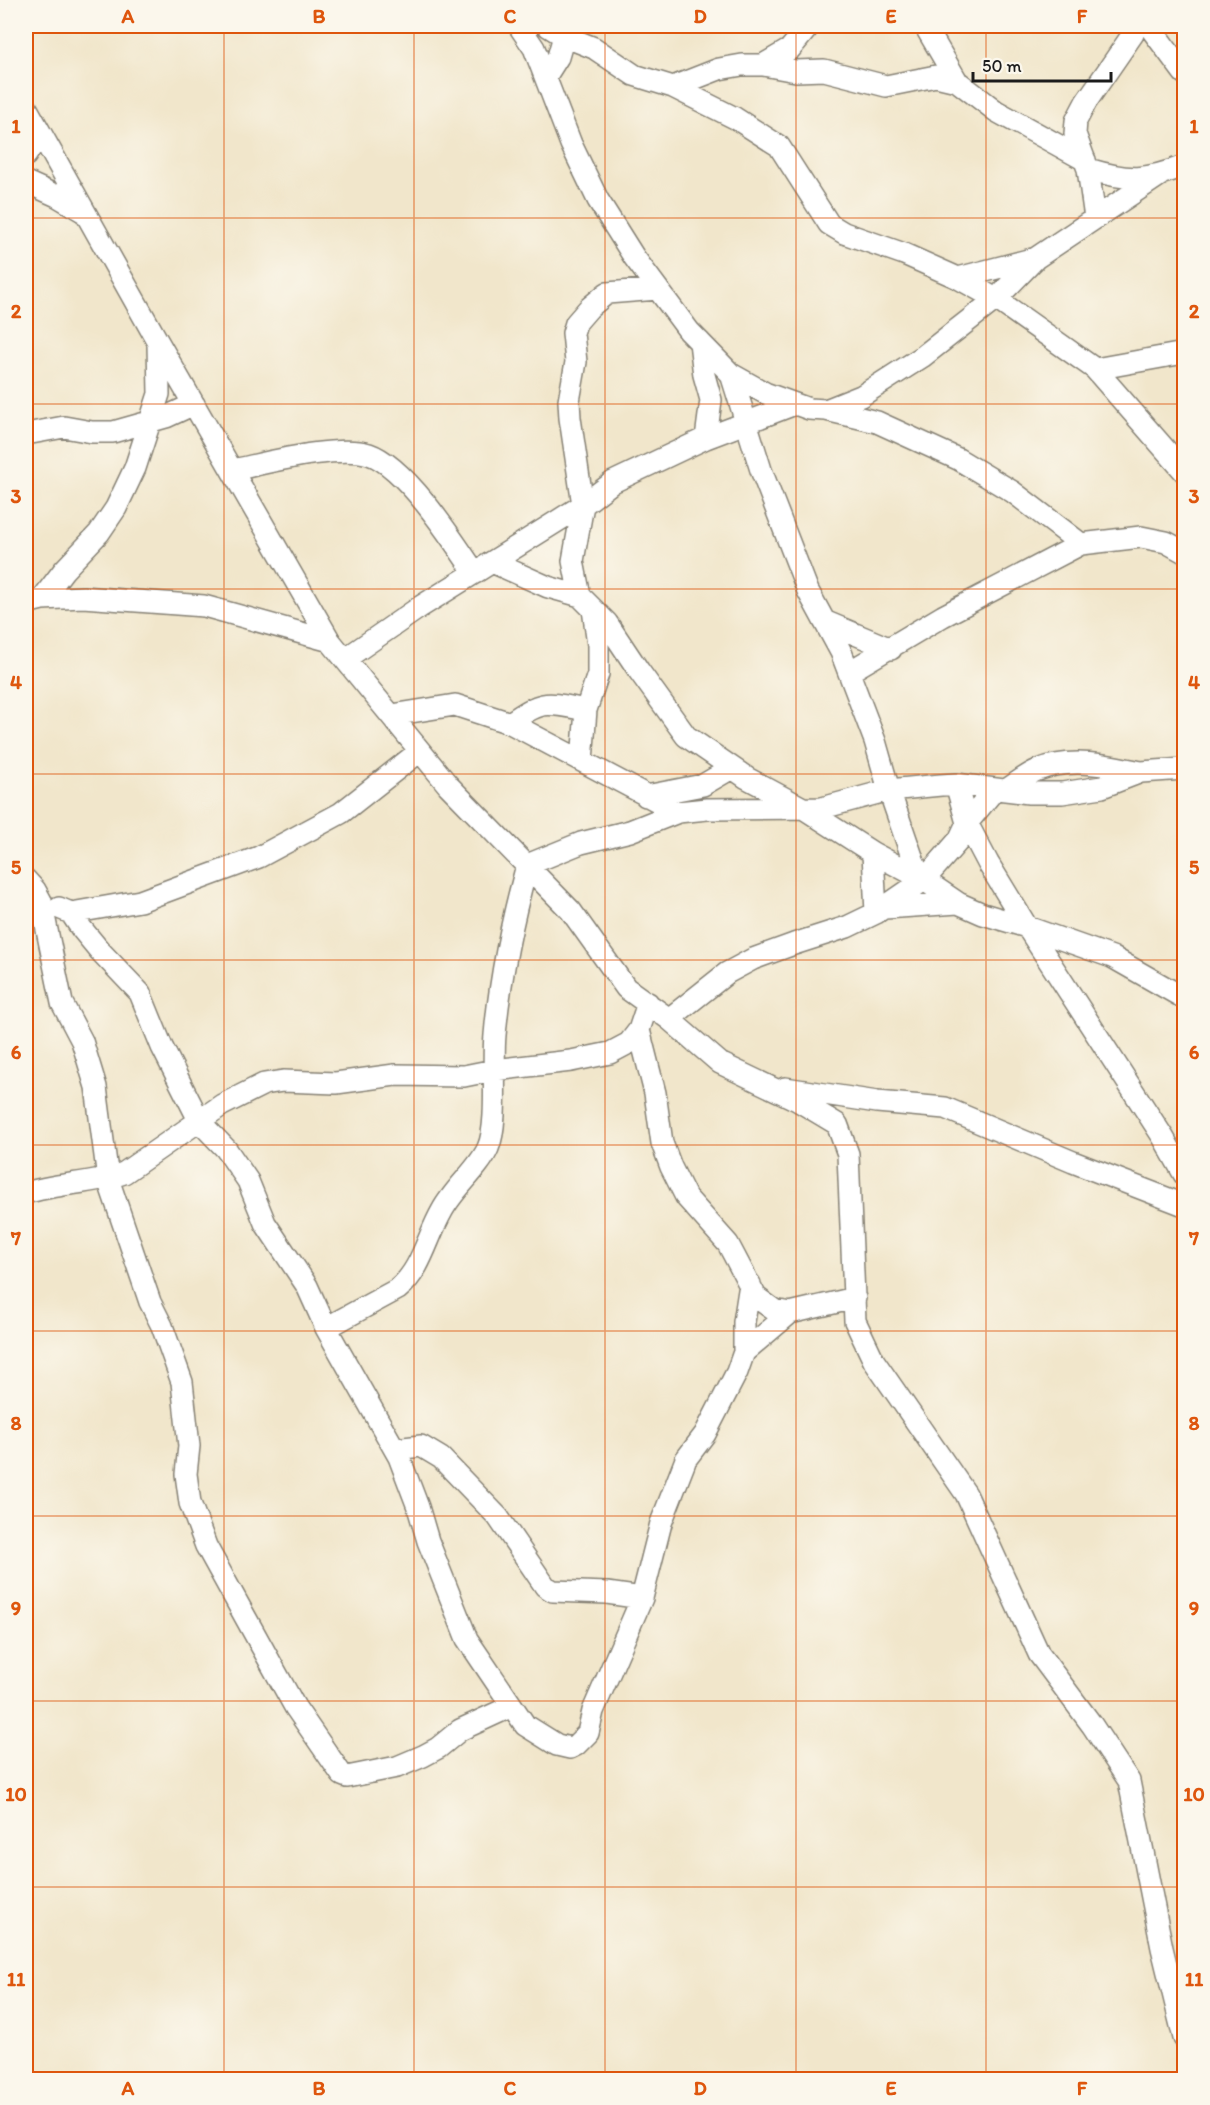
<svg xmlns="http://www.w3.org/2000/svg" width="1210" height="2105" font-family="Itim,sans-serif">
	<style>
		.lines { fill: none; stroke-linecap: round; stroke-linejoin: round }
		.minor-casing { stroke: #868174; stroke-width: 24 }
		.minor { stroke: #fff; stroke-width: 21 }
		.grid { fill: none; stroke: #de560d; stroke-width: 1.5; stroke-opacity: 0.55 }
		.neatline { fill: none; stroke: #de560d; stroke-width: 2 }
		.grid-label { font-size: 20px; text-anchor: middle; font-weight: bold; fill: #de560d }
	</style>
	<rect width="100%" height="100%" fill="#fbf7ec"/>
	<filter id="ink" filterUnits="userSpaceOnUse"><feTurbulence type="fractalNoise" baseFrequency=".0167" numOctaves="2"/><feDisplacementMap in="SourceGraphic" scale="12" xChannelSelector="R" yChannelSelector="G"/><feConvolveMatrix kernelMatrix="1 2 1 2 8 2 1 2 1" color-interpolation-filters="sRGB"/></filter>
	<filter id="wash" filterUnits="userSpaceOnUse"><feTurbulence type="fractalNoise" baseFrequency=".008" numOctaves="4" result="noise"/><feDisplacementMap in="SourceGraphic" scale="24" xChannelSelector="R" yChannelSelector="G"/><feGaussianBlur stdDeviation="1.35" result="paint"/><feColorMatrix in="noise" values="0 0 0 0 0 0 0 0 0 0 0 0 0 0 0 0 0 1.4 0 .05"/><feComposite in="paint" operator="in"/></filter>
	<g filter="url(#wash)">
		<rect width="100%" height="100%" fill="#f1e6cb"/>
	</g>
	<g filter="url(#ink)">
		<g class="lines">
			<defs>
				<path id="minor" d="M519,26l15,22 37,96 27,56 36,57 55,74 42,43 34,19 44,16 17,1 35,-14 61,-39 74,-58 40,-41 124,-83
					M548,26l16,10 30,12 40,27 39,12 62,31 44,28 50,78 15,9 60,21 54,24 38,21 99,70 89,102
					M925,26l32,55
					M1149,26l35,47
					M763,65l27,-16 19,-23
					M546,76l12,-19 6,-21
					M673,87l46,-18 23,-4h21l33,6 28,-1 62,16 50,-10 21,5 39,30 89,49
					M26,107l132,235 172,299 118,144 123,126 55,77 43,31 51,44 77,37 40,24 11,30 7,167 19,40 92,133 73,160 53,71 37,56 33,167 22,90
					M26,155l14,-22
					M1088,169c40,12 57,12 96,-3
					M26,182l31,14 27,16
					M1095,218l-7,-49 -13,-35 1,-13 10,-19 47,-68 1,-8
					M958,278l78,-20
					M700,342l4,33 7,25 -5,38
					M1095,369l89,-16
					M731,374l30,96 47,121 33,61 34,89 14,49 30,87
					M826,410l51,12 81,37 55,33 68,52
					M26,434l38,-7 28,5h21l53,-15 28,-13
					M233,470c34,-7 104,-26 136,-16 36,12 84,86 106,119
					M492,562l56,25 32,9 27,27 32,48 47,65 61,42 56,30 70,45 51,27 34,23 25,11 44,13 85,30 72,41
					M580,596l-7,-35 10,-56 -13,-87 -1,-17 7,-39 -3,-29 3,-10 13,-15 18,-15 51,-4
					M42,599l22,-29 35,-37 17,-25 19,-40 24,-74 -1,-51
					M26,603l16,-4 41,-2 121,9 126,35
					M824,621l67,28
					M345,659l75,-52 163,-102 30,-23 93,-44 89,-34
					M849,672l94,-56 138,-72 60,-7 25,5 18,10
					M392,715l63,-10 55,18 168,89
					M510,723c33,-25 38,-20 76,-13
					M582,761l4,-51 12,-36v-29l-5,-36
					M956,784l11,39 21,40 39,64 136,210 21,37
					M1006,790c10,-6 21,-16 32,-20 32,-13 70,-5 103,2
					M646,796l57,-11 29,-17
					M873,853l3,60
					M26,880l9,10 6,11 21,102 20,38 14,46 12,92 42,123 12,24 20,56 7,64 -3,28 4,29 16,43 89,161 47,68 5,2 50,-10 26,-11 15,-8 22,-18 52,-24
					M59,908l12,5 69,-12 119,-44 82,-44 79,-62
					M885,908l73,-5
					M71,913l10,15 19,23 40,42 22,54 38,75 26,27 22,32 17,42 42,63 19,42 73,129 19,50 10,34 39,98 58,86 32,20 13,3 6,-3 12,-12 5,-22 49,-113 19,-75 25,-64 19,-25 32,-62 7,-20v-30l6,-38
					M669,1019l58,-46 26,-14 41,-15 53,-17 29,-14 48,-33 35,-40 8,-17 28,-34
					M639,1030l16,63 7,50 9,24 15,30 42,47 28,53 18,13 16,3 65,-15
					M785,1088l92,14 68,6 128,54 111,43
					M26,1193c32,-10 66,-9 98,-20l98,-68 42,-21 19,-3 53,2 59,-8 69,1 30,-6 77,-9 39,-8 19,-10 10,-13 9,-27
					M326,1328l72,-39c24,-20 29,-52 44,-78 12,-23 37,-42 46,-63 11,-25 4,-83 7,-113 5,-58 17,-115 32,-170l54,-22 49,-12 48,-19 29,-3 115,-1 67,-18 52,-5 15,-1 73,9h33l40,-6 39,-15 43,-3
					M744,1352l46,-39
					M395,1449l26,-3 20,12 57,59 47,69 8,5 54,2 35,5"/>
			</defs>
			<!-- minor casing -->
			<use href="#minor" class="minor-casing"/>
			<!-- minor -->
			<use href="#minor" class="minor"/>
		</g>
	</g>
	<!-- grid -->
	<path class="grid" d="M224,26v2054M414,26v2054M605,26v2054M796,26v2054M986,26v2054M26,218h1158M26,404h1158M26,589h1158M26,774h1158M26,960h1158M26,1145h1158M26,1331h1158M26,1516h1158M26,1701h1158M26,1887h1158"/>
	<!-- margin -->
	<rect width="1210" height="2105" fill="none" stroke="#fbf7ec" stroke-width="66"/>
	<!-- scale -->
	<path d="M973 72v9h138v-9" fill="none" stroke="#1c1c1c" stroke-width="3"/>
	<text x="982" y="72" font-size="18" fill="#1c1c1c" stroke="#fbf7ec" stroke-width="4.5" paint-order="stroke">50 m</text>
	<rect x="33" y="33" width="1144" height="2039" class="neatline"/>
	<g class="grid-label">
		<text x="128" y="23">A</text>
		<text x="319" y="23">B</text>
		<text x="510" y="23">C</text>
		<text x="700" y="23">D</text>
		<text x="891" y="23">E</text>
		<text x="1082" y="23">F</text>
		<text x="16" y="133">1</text>
		<text x="1194" y="133">1</text>
		<text x="16" y="318">2</text>
		<text x="1194" y="318">2</text>
		<text x="16" y="503">3</text>
		<text x="1194" y="503">3</text>
		<text x="16" y="689">4</text>
		<text x="1194" y="689">4</text>
		<text x="16" y="874">5</text>
		<text x="1194" y="874">5</text>
		<text x="16" y="1059">6</text>
		<text x="1194" y="1059">6</text>
		<text x="16" y="1245">7</text>
		<text x="1194" y="1245">7</text>
		<text x="16" y="1430">8</text>
		<text x="1194" y="1430">8</text>
		<text x="16" y="1615">9</text>
		<text x="1194" y="1615">9</text>
		<text x="16" y="1801">10</text>
		<text x="1194" y="1801">10</text>
		<text x="16" y="1986">11</text>
		<text x="1194" y="1986">11</text>
		<text x="128" y="2095">A</text>
		<text x="319" y="2095">B</text>
		<text x="510" y="2095">C</text>
		<text x="700" y="2095">D</text>
		<text x="891" y="2095">E</text>
		<text x="1082" y="2095">F</text>
	</g>
</svg>
